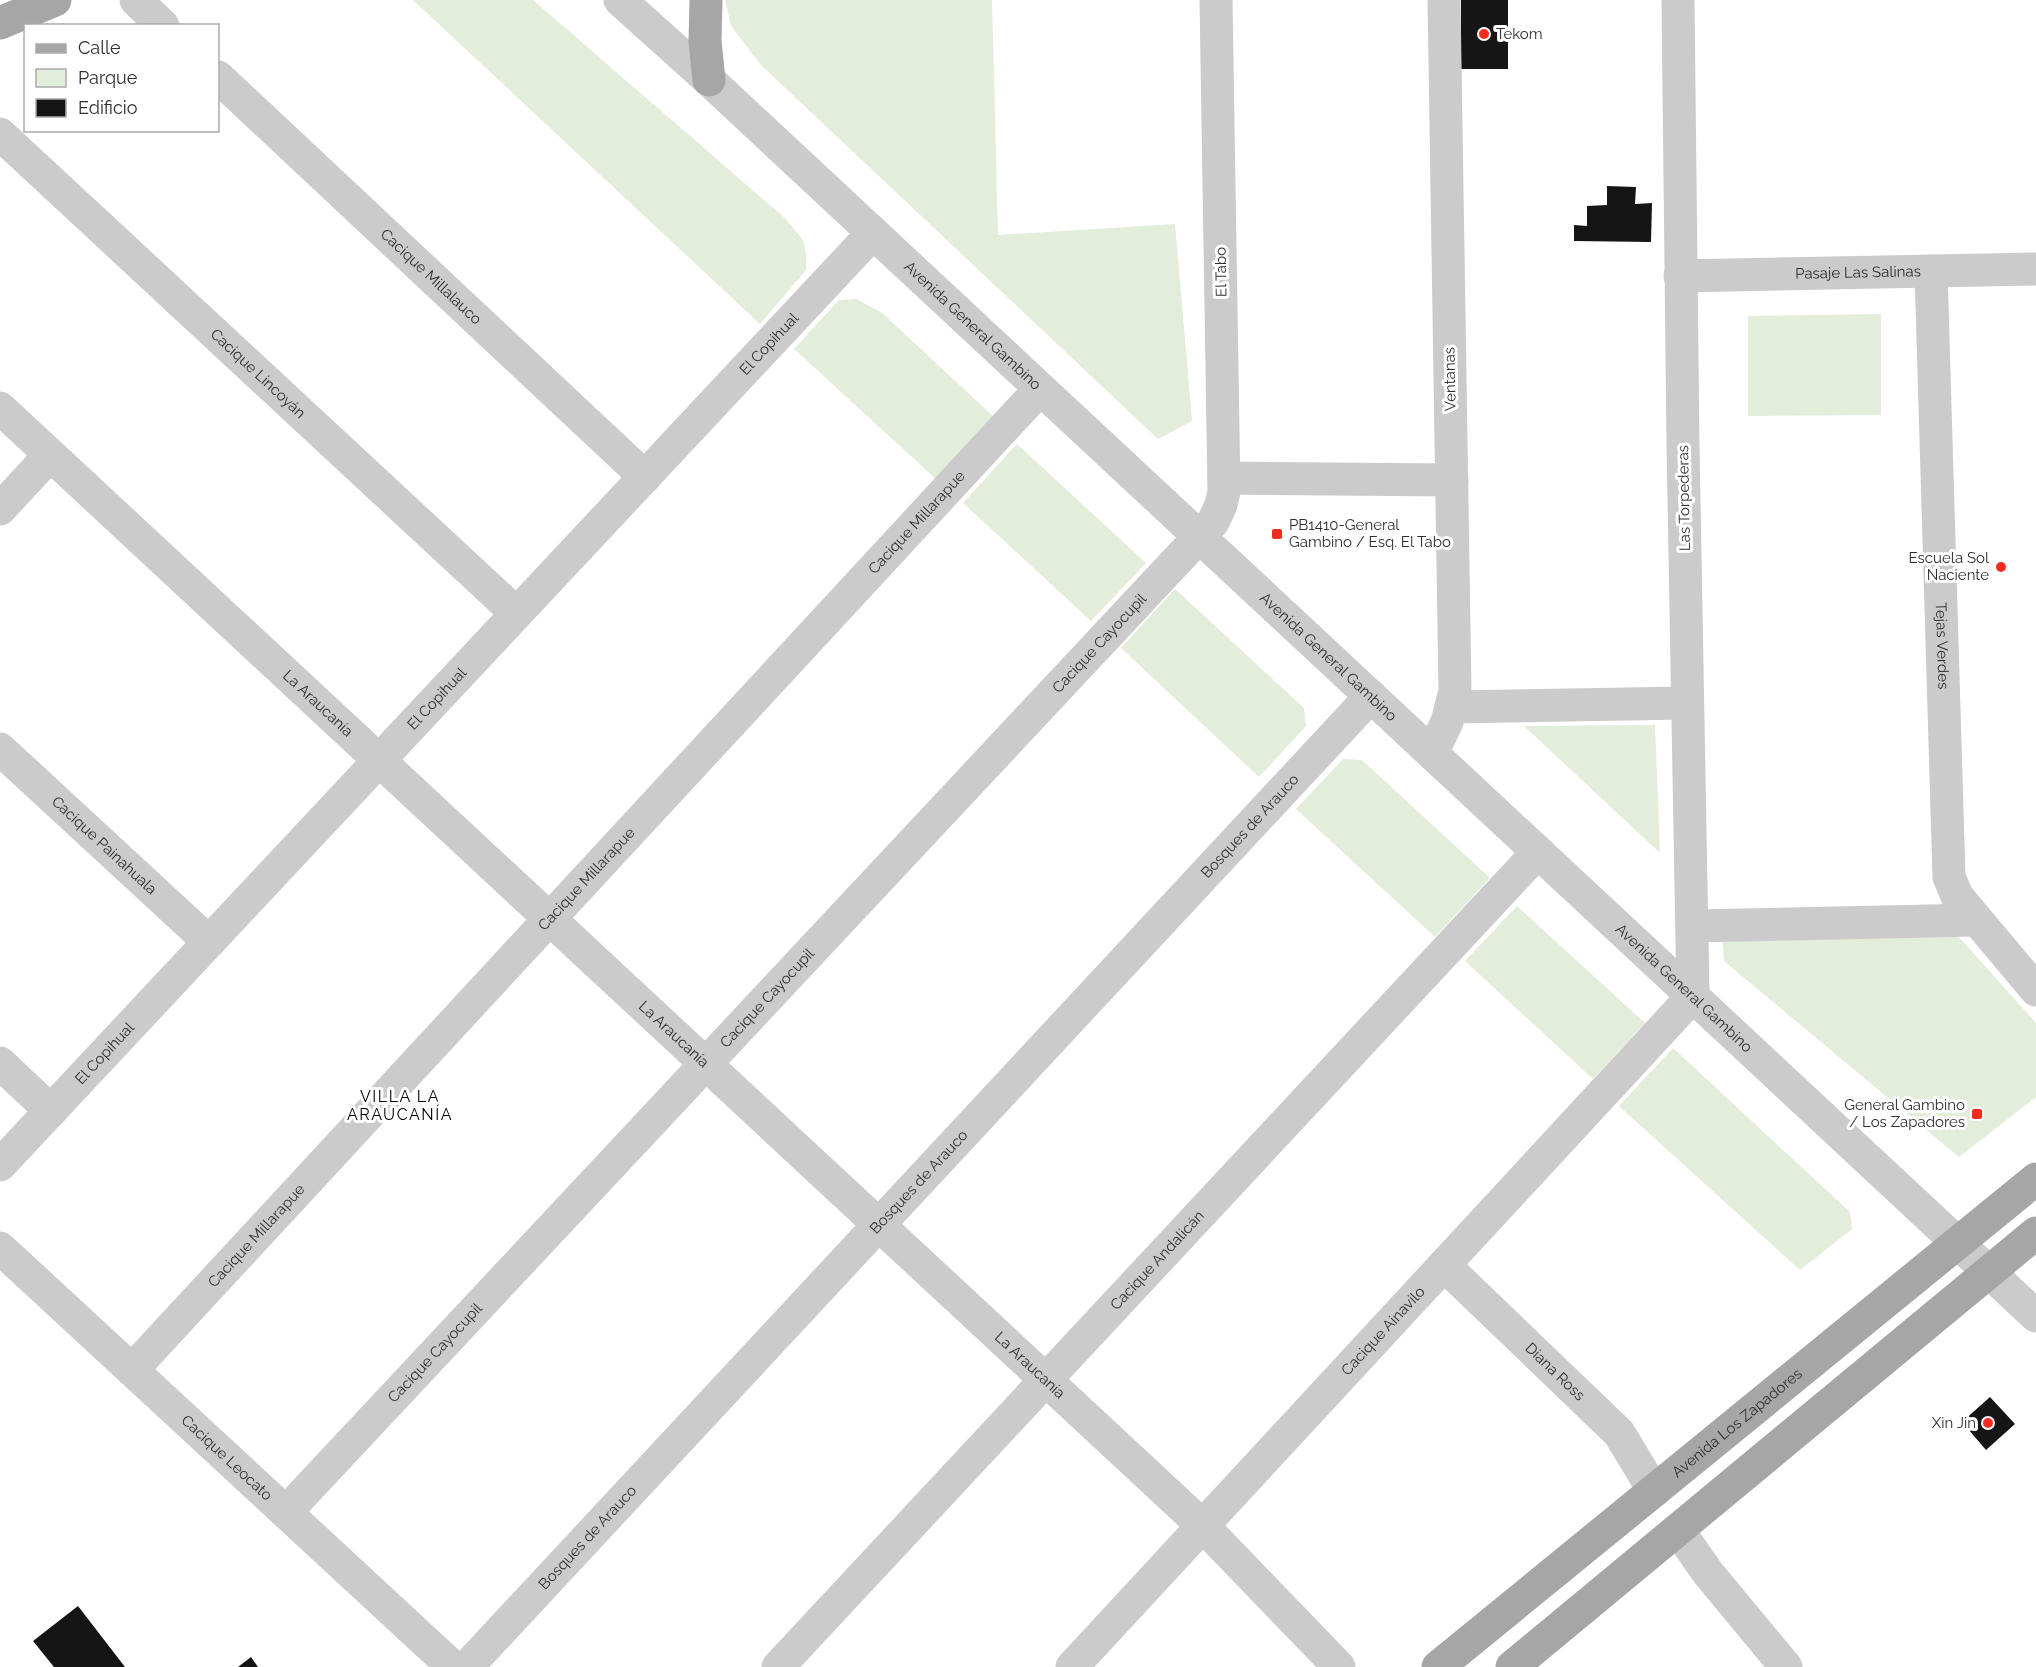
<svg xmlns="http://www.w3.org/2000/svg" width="2036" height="1667" font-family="Raleway,sans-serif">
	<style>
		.green { fill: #e2edda }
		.building { fill: #151515 }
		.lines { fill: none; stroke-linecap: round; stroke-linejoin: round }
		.minor { stroke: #cbcbcb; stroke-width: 33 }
		.major { stroke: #a6a6a6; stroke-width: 33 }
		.poi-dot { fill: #f52b20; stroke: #fff; stroke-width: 2 }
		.labels { text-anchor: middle; stroke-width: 6; stroke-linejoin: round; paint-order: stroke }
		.poi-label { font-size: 15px; fill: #2e2e2e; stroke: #fff; text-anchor: end }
		.street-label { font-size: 15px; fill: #2e2e2e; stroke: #fff }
		.neighbourhood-label { font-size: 16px; letter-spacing: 1.5px; fill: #000; stroke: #fff }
	</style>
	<rect width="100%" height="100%" fill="#fff"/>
	<!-- green -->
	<path class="green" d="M413,0h120l253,219 17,21 3,14v16l-46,54z
		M725,0h267l6,235 177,-11 17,197 -34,18 -397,-374 -30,-39z
		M856,299l25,13 113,105 -57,63 -143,-131 45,-49z
		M1881,314v101l-133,1v-100z
		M1017,444l129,119 -55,58 -128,-118z
		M1175,589l129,119 2,18 -47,51 -138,-129z
		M1655,725l5,128 -136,-127z
		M1343,759l19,1 128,118 -55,59 -139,-128z
		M1517,906l128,117 -52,56 -128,-118z
		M1932,907l104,116v74l-77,60 -235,-196 -3,-47z
		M1673,1048l177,164 2,17 -52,41 -181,-164z"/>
	<!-- building -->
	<path class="building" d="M1461,0h47v69h-47z
		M1607,186l29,1 -1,17 17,-1 -1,39 -77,-1v-16l13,1v-20l20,-1z
		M1990,1397l25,27 -29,26 -24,-28z
		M78,1606l47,61h-71l-21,-26z
		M251,1657l7,10h-20z"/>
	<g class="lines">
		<!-- minor -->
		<g class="minor">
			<path d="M136,0l27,26"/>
			<path id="s1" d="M620,0l89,80 1327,1236"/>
			<path id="s2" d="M218,77l427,400"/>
			<path id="s3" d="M0,134l516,479"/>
			<path id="s4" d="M1931,271l18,606 8,19 79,94"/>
			<path id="s5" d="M1680,276l356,-7"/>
			<path id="s6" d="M0,408l1203,1118 136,141"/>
			<path d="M1224,478l228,2"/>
			<path d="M0,509l50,-54"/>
			<path d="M1451,707l236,-4"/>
			<path id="s7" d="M0,749l209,193"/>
			<path d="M1432,753l15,-31 8,-31 -11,-691"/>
			<path d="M1692,926l284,-6"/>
			<path d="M0,1063l51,48"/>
			<path id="s8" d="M0,1165l873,-932"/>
			<path id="s9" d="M0,1248l453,419"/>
			<path id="s10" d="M1444,1265l175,168 35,58"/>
			<path id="s11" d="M132,1370l908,-981"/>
			<path id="s12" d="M286,1512l927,-990 8,-17 3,-14 -8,-491"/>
			<path d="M1678,1530l30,43 78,94"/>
			<path id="s13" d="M467,1667l904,-971"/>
			<path id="s14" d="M778,1667l760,-815"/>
			<path id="s15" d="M1072,1667l621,-671 -10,-551 -5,-445"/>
		</g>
		<!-- major -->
		<g class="major">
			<path d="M706,0l-1,42 4,38"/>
			<path d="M0,23l55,-23"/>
			<path id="s16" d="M1438,1667l598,-488"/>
			<path d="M1512,1667l524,-434"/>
		</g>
	</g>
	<!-- markers -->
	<g class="poi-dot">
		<circle cx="1484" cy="34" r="6"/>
		<rect x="1271" y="528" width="12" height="12" rx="3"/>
		<circle cx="2001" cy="567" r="6"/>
		<rect x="1971" y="1108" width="12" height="12" rx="3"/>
		<circle cx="1988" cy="1423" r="6"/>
	</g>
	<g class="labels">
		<!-- poi labels -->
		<g class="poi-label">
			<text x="1496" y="39" text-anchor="start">Tekom</text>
			<text x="1289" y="530" text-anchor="start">PB1410-General<tspan x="1289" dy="17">Gambino / Esq. El Tabo</tspan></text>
			<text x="1989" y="563">Escuela Sol<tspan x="1989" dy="17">Naciente</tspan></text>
			<text x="1965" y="1110">General Gambino<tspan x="1965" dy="17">/ Los Zapadores</tspan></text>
			<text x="1976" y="1428">Xin Jin</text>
		</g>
		<!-- street labels -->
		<g class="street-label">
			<text transform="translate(1221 272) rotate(-91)" y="5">El Tabo</text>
			<text dy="5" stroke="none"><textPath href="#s5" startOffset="178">Pasaje Las Salinas</textPath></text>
			<text dy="5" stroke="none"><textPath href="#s2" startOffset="292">Cacique Millalauco</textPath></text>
			<text dy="5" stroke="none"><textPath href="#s1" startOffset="480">Avenida General Gambino</textPath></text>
			<text dy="5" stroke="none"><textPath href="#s8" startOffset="1125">El Copihual</textPath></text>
			<text dy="5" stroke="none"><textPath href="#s3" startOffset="352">Cacique Lincoyán</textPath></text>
			<text transform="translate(1450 379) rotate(-91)" y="5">Ventanas</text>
			<text transform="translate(1684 498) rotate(-91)" y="5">Las Torpederas</text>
			<text dy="5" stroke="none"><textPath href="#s11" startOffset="1155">Cacique Millarapue</textPath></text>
			<text dy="5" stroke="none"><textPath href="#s12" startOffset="1190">Cacique Cayocupil</textPath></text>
			<text dy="5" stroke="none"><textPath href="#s4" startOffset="375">Tejas Verdes</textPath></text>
			<text dy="5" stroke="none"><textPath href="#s1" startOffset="966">Avenida General Gambino</textPath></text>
			<text dy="5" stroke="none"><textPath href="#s8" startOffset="639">El Copihual</textPath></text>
			<text dy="5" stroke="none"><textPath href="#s6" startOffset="434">La Araucanía</textPath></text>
			<text dy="5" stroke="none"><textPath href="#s13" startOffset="1149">Bosques de Arauco</textPath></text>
			<text dy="5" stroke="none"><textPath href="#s7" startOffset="142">Cacique Painahuala</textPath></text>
			<text dy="5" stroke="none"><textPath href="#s11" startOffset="669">Cacique Millarapue</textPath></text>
			<text dy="5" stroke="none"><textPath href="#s1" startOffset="1452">Avenida General Gambino</textPath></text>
			<text dy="5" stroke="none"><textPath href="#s12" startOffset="704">Cacique Cayocupil</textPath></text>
			<text dy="5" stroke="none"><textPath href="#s6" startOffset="920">La Araucanía</textPath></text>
			<text dy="5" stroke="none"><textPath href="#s8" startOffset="153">El Copihual</textPath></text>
			<text dy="5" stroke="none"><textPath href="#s13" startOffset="663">Bosques de Arauco</textPath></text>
			<text dy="5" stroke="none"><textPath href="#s11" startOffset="183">Cacique Millarapue</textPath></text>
			<text dy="5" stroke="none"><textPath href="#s14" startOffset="556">Cacique Andalicán</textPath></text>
			<text dy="5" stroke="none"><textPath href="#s15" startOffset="458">Cacique Ainavilo</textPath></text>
			<text dy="5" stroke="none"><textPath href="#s12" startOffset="218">Cacique Cayocupil</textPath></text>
			<text dy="5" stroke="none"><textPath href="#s6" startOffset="1406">La Araucanía</textPath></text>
			<text dy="5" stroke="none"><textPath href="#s10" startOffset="154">Diana Ross</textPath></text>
			<text dy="5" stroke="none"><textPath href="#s16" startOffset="386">Avenida Los Zapadores</textPath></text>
			<text dy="5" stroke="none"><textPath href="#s9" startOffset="309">Cacique Leocato</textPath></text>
			<text dy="5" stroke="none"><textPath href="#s13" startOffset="177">Bosques de Arauco</textPath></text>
		</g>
		<!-- neighbourhood labels -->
		<g class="neighbourhood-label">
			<text x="400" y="1102">VILLA LA<tspan x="400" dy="18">ARAUCANÍA</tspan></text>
		</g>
	</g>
	<!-- legend -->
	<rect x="24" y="24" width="195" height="108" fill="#ffffff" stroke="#ababab" stroke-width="1.5"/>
	<rect x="36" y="44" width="30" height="9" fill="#a6a6a6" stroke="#ababab" stroke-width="1.5"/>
	<text x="78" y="54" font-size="18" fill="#2e2e2e">Calle</text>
	<rect x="36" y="69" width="30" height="18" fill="#e2edda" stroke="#ababab" stroke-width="1.5"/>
	<text x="78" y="84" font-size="18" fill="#2e2e2e">Parque</text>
	<rect x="36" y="99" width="30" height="18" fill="#151515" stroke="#ababab" stroke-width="1.5"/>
	<text x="78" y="114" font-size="18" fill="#2e2e2e">Edificio</text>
</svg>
